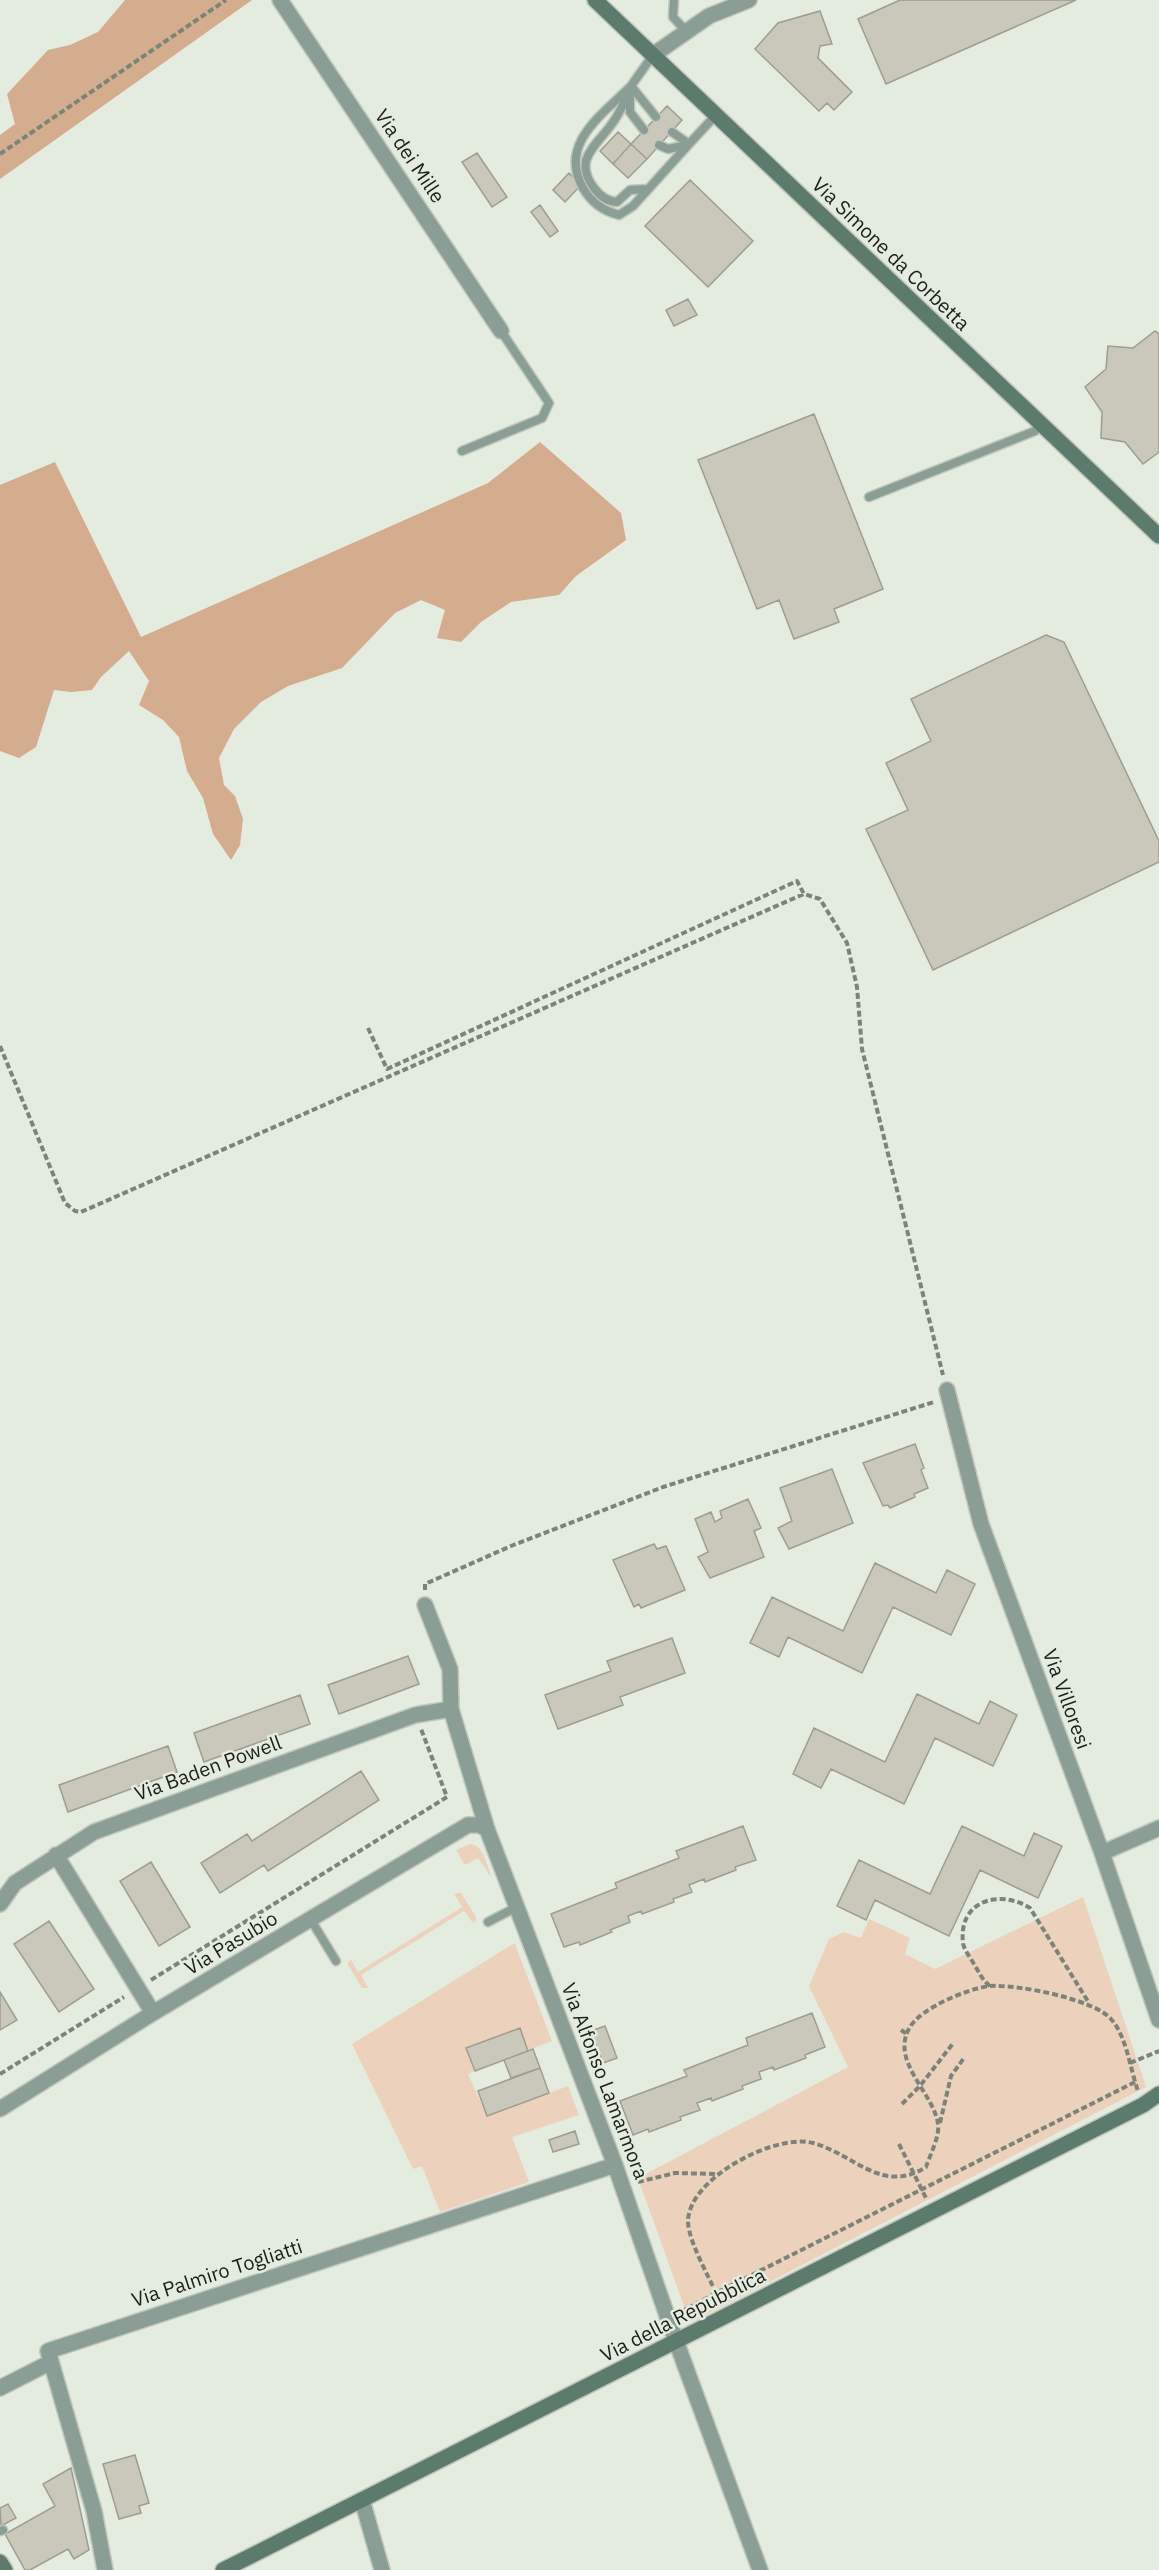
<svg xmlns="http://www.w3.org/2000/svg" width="1159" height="2570" font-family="'IBM Plex Sans',sans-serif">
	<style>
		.green { fill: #ecd2bc }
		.forest { fill: #d3ad8e }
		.building { fill: #cac8bb; stroke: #9f9c90; stroke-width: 1.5 }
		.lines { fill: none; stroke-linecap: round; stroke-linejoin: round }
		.lane-casing { stroke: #c0c6bb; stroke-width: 11 }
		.street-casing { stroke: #c0c6bb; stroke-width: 18 }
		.secondary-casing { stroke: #c0c6bb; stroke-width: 18 }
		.path { stroke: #7e837a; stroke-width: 4; stroke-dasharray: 6 3; stroke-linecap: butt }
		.lane { stroke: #8a9e95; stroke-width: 8 }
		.street { stroke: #8a9e95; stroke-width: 15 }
		.secondary { stroke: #5c7b6d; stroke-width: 15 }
		.labels { text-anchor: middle; stroke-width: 5; stroke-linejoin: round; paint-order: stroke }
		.street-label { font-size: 20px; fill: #1b1e19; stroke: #e4ebdf }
	</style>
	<rect width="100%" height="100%" fill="#e4ebdf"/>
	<!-- green -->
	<path class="green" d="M470,1844c14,1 17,22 22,34l-14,-20 -13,7 -9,-15z
		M458,1893h3l15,24v4l-3,2 -9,-12 -103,64 7,13h-6l-14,-23v-3l3,-2 7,12 104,-65 -8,-13z
		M1083,1897l63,190 -450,233 -10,2 -5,-4 4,-9 -47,-131 210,-111 -39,-81 20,-47 15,-7 17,6 8,-19 41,19 -5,16 30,15z
		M513,1944h2l37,97 -24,9 -9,-22 -53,20 8,23 -6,3 19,42 81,-30 11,29 -67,22 17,45 -89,30 -18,-46 -9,3 -61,-125z"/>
	<!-- forest -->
	<path class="forest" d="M125,0h127l-252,179v-44l15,-11 -8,-30 41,-44 22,-5 28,-13z
		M540,442l81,71 5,27 -50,36 -17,19 -48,7 -30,20 -20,20 -24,-4 8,-28 -24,-10 -26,13 -53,55 -54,18 -27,16 -27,27 -15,29 5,27 11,11 8,23 -3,26 -9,15 -18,-26 -10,-36 -16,-27 -8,-34 -16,-17 -24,-15 10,-24 -20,-30 -28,26 -9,13 -21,2 -17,-2 -18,57 -17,11 -19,-7v-266l55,-23 86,175 347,-154z"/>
	<!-- building -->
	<path class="building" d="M900,0h176l-190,84 -28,-65z
		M820,11l12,33 -12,2 -2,12 34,34 -18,18 -7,-7 -8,8 -64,-62 23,-26z
		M667,106l15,14 -35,39 -16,-15z
		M618,132l13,12 -18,20 -13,-13z
		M631,144l16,15 -19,19 -15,-14z
		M477,153l30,44 -15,10 -30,-45z
		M569,173l12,12 -16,17 -12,-12z
		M690,180l63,61 -45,46 -63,-61z
		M540,205l18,26 -8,6 -19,-25z
		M688,299l9,16 -23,11 -8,-16z
		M1155,331l4,3v118l-16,12 -18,-22 -24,-4 1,-26 -17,-25 21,-18 2,-23 25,2z
		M814,414l69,175 -49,20 5,13 -45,17 -15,-39 -22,9 -59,-149z
		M1046,635l18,7 95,199v21l-226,108 -67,-141 42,-19 -22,-47 45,-22 -20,-42z
		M915,1444l9,24 -3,2 7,18 -14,6 1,3 -25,11 -2,-3 -5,1 -20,-43z
		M832,1469l21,54 -64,26 -11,-21 14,-7 -12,-33z
		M748,1499l13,29 -7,3 10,26 -54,21 -12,-21 10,-5 -13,-33 16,-7 4,10 7,-4 -2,-7z
		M654,1544l3,5 9,-3 19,44 -44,18 -2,-4 -5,3 -21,-47z
		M875,1563l61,30 11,-23 28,14 -24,51 -58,-28 -31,66 -74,-36 -9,20 -29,-14 22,-46 71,34z
		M672,1638l13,35 -65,24 3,8 -65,24 -13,-34 66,-24 -4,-10z
		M408,1656l11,28 -80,30 -11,-29z
		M917,1694l62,30 11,-23 27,14 -24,51 -58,-28 -31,66 -73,-35 -10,19 -28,-14 21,-46 71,34z
		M300,1695l10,29 -106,38 -10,-29z
		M168,1746l9,26 -109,40 -9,-27z
		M361,1771l18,29 -111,71 -4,-6 -44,28 -19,-30 46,-29 5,7z
		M743,1826l13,34 -21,7 1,3 -31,12 -1,-3 -15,6 3,7 -19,7 1,3 -32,12 -1,-3 -13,5 2,6 -20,8 2,2 -32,13 -1,-3 -15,5 -13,-33 66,-26 -2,-5 64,-25 -3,-7z
		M962,1826l62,30 10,-23 28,13 -24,52 -58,-28 -31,66 -74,-36 -9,20 -29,-14 22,-46 71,34z
		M151,1862l39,65 -31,19 -39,-65z
		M49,1921l45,68 -35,23 -45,-68z
		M0,1992l17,28 -17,10z
		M812,2013l13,34 -20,8 1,3 -32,12 -1,-3 -14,5 2,7 -19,7 1,3 -31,12 -1,-3 -14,5 3,7 -20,7 1,3 -32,12 -1,-3 -15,6 -13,-34 67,-25 -3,-6 64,-25 -2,-7z
		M605,2026l12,32 -14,5 -12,-32z
		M520,2028l8,23 -53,20 -9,-23z
		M533,2049l7,19 -29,10 -7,-18z
		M540,2068l9,25 -62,23 -9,-25z
		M575,2131l4,13 -26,8 -4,-12z
		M135,2455l14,48 -10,3 2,7 -22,6 -16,-55z
		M71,2468l18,82 -15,9 -6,-10 -38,21h-5l-20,-36 50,-28 -12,-22z
		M8,2504l8,14 -15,8 -1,-18z"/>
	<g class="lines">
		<defs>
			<path id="lane" d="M674,0l-1,17 13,14
				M653,55l-22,31 25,31
				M631,86c-29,29 -73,58 -48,102 8,14 20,23 36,27l14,-9 56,-62
				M629,92c-5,11 -10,23 -18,33 -16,22 -38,35 -17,63 7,9 13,13 23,14l13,-12 17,-1
				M630,95v17l14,18
				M672,132l17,12 26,-28
				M659,145l9,4 20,-4
				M462,451l80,-33 7,-15 -48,-72
				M869,497l166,-66 5,-7
				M311,1920l25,41
				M488,1922l29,-15
				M0,2531l3,-1"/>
			<path id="street" d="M280,0l221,331
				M653,55l56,-39 40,-16
				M947,1390l34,134 121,329 57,167
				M425,1605l25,64 1,40 36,120 128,336 57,165 88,240
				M1102,1853l57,-25
				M56,1855l97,158
				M0,1904l15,-21 79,-51 321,-117 36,-6
				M0,2109l153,-96 315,-188h11l8,4
				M0,2388l51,-26
				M362,2500l20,70
				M105,2570l-11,-59 -46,-160 567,-186"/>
			<path id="secondary" d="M595,0l564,536
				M0,2562l5,8
				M223,2570l920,-465 16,-11"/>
		</defs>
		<!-- lane casing -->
		<use href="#lane" class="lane-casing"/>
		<!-- street casing -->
		<use href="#street" class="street-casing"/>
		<!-- secondary casing -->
		<use href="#secondary" class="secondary-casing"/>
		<!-- path -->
		<path class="path" d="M0,154l226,-154
			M368,1028l19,41 410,-188 7,13
			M0,1046l65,157 10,8 6,1 709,-312 14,-6 16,5 27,44 10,44 5,62 81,326
			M425,1590v-6l86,-38 152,-59 271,-85
			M151,1980l296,-183 -26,-68
			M990,1986c-8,-6 -11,-14 -16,-22 -4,-7 -10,-14 -11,-21 -5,-43 37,-54 67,-35l59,95
			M901,2030l7,5
			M1130,2063l29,-12
			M0,2074l124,-77
			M1135,2082l-419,211c-8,-18 -28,-53 -28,-72 1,-43 87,-88 125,-78 41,11 69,52 113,24 4,-12 14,-31 12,-43 -4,-31 -49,-63 -28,-97 11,-19 59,-39 80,-41 26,-2 104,13 121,33 16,18 19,50 27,72
			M902,2104l18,-18 34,-44
			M940,2123l11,-47 13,-18
			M899,2144l27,54
			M638,2182l37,-9 42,1
			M682,2311l12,-6
			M697,2312l-3,-7 22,-12"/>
		<!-- lane -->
		<use href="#lane" class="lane"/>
		<!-- street -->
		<use href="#street" class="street"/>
		<!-- secondary -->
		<use href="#secondary" class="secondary"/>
	</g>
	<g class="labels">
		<!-- street labels -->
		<g class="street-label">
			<text transform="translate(410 156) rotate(56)" y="7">Via dei Mille</text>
			<text transform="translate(891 254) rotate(44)" y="7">Via Simone da Corbetta</text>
			<text transform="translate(1067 1699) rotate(70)" y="7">Via Villoresi</text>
			<text transform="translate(208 1768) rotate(-20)" y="7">Via Baden Powell</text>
			<text transform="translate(231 1943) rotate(-31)" y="7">Via Pasubio</text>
			<text transform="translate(605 2081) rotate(69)" y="7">Via Alfonso Lamarmora</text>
			<text transform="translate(217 2273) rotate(-18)" y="7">Via Palmiro Togliatti</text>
			<text transform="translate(683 2315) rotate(-27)" y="7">Via della Repubblica</text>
		</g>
	</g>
</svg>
